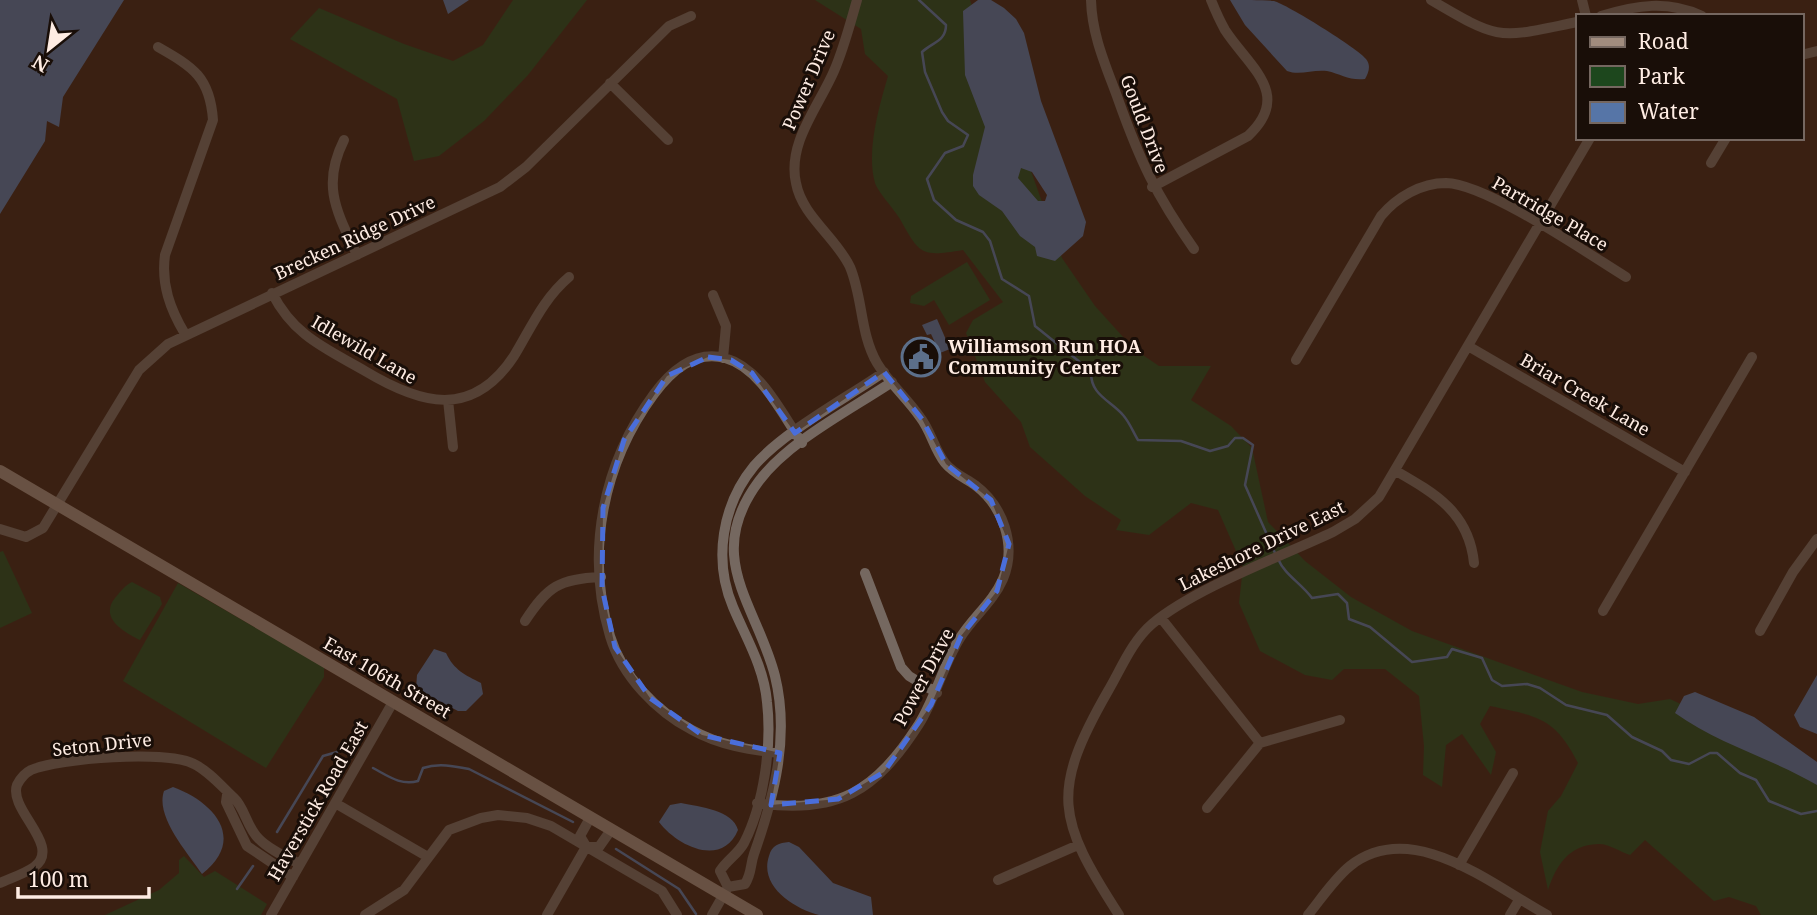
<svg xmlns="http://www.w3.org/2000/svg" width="1817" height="915" font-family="'Noto Serif',serif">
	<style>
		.green { fill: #1d471d }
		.water { fill: #5675a7; fill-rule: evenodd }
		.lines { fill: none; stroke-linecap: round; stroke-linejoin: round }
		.stream { stroke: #5675a7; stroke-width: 2.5 }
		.street { stroke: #756860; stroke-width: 10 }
		.secondary { stroke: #a18c7e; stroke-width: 12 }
		.marked { fill: none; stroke: #4a6eda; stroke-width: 5; stroke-dasharray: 14 9; stroke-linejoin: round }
		.labels { text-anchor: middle; stroke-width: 6; stroke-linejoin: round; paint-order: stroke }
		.street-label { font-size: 18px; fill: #feece3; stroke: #190e08 }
		.poi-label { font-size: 18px; font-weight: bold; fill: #feece3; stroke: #190e08; text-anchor: start }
	</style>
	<rect width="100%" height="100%" fill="#3b2113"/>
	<!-- green -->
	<path class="green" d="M513,0h74l-59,75 -44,46 -45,35 -25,5 -17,-62 -107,-60 29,-31 85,36 49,17 30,-16z
		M815,0h155l92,258 33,48 39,43 25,17h52l-20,34 40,26 21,22 16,74 37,39 46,36 61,34 170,61 56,12 32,-5 86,40 61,39v137h-56l-5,-9 -27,-9 -15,4 -69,-61 -15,15c-9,-3 -23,-12 -32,-11 -30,1 -42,22 -50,46l-8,-38 8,-41 13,-15 17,-33c-23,-46 -41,-47 -88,-57l-10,18 16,28 -5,23 -29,-41 -16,11 -4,42 -19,-12 1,-29 -5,-50 -34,-27h-41l-12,11 -27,-5 -45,-24 -21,-48 4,-36 -25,-57 -27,-7 -42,32 -33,-5 5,-10 -36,-24 -55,-49 -9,-25 -36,-40 -19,-49 7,-13 30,-18 -40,-52c-42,7 -43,5 -63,-31 -6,-10 -22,-27 -25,-36 -9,-32 4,-76 13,-107l-23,-22 -4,-25z
		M967,262l23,38 -41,25 -15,-25 -10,6 -14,-3 1,-7z
		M3,551l29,62 -32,15v-76z
		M132,582l28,15 2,7 -22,36c-16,-8 -41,-22 -25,-42 6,-7 9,-12 17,-16z
		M178,583l146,84v10l-58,91 -143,-87z
		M184,856l20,21 11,-6 52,33 -6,11h-156l54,-25 20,-17v-13z"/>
	<!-- water -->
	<path class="water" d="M0,0h124l-61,97 -4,30 -12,-6 -2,20 -45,73z
		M443,0h26l-21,14z
		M978,0h13l13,8 12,11 8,14 17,68 45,121 -3,14 -28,25 -18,-5 -2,-9 -15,-11 -18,-25 -23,-16 -6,-9v-11l12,-48 -20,-52 -2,-64zM1021,168l11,4 15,23 -2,6h-7l-20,-23z
		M1230,0c14,0 32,0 44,1 12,3 85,48 92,58 5,6 3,13 -1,20 -15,2 -24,-5 -38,-8 -14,-2 -27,5 -40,0l-42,-46z
		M937,319l13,30 -10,4 -9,-19 -4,1 -5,-10z
		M434,649l12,4c8,17 19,22 35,30l2,11 -17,17h-8l-42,-22 1,-14z
		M1817,675v59l-17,-7 -6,-12z
		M1695,692l59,25 63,45v23c-46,-27 -99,-41 -142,-72l9,-17z
		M173,787c41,15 74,52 29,87 -14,-21 -47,-57 -38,-83z
		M681,803c19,4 52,7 57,27 -16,38 -61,16 -79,-8l11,-17z
		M789,842l10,5 34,36 38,14 2,18c-16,0 -38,0 -54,0 -26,-7 -60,-29 -50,-59 3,-11 10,-13 20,-14z"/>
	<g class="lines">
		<!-- stream -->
		<path class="stream" d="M919,0l27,25c0,16 -13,17 -24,27l3,20 17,40 6,9 20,14 -5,11 -18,7 -18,26 7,21 22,20 27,12 7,9 12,38 27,17 6,30 56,45c-1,24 19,29 32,44 7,8 10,17 15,25l43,1 29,10 18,-5 7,-8h8l10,7 -8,40 30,68
			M1278,559c7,16 23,24 34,39l26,-4 9,9 2,16 21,8 42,35 35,-5 5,-8 30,9 10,22 10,6 25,-2 13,4 26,17 41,10 25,22 30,14 9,9 18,4 21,-11h7l23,20 16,7 13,21 32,13 16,-3
			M373,768c15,8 28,18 45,13l5,-13c15,-5 31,-2 46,1l104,53
			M277,832l46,-76 14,-4
			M616,849l63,40 17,25
			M237,889l16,-23"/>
		<!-- street -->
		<path class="street" d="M1091,0c1,36 15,66 27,99 22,62 38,96 76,150
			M1431,0c71,42 67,38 146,22
			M1582,0l4,16
			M1601,16c35,-11 67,-16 101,0
			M158,47c35,20 52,30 55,73l-48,135c-4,29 5,54 20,79
			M1801,55l16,-4
			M610,83l58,57
			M344,140c-23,46 -7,72 13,115
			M1711,163l15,-25
			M1152,187l96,-51c45,-42 1,-69 -23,-106 -5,-9 -10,-20 -14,-30
			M272,293c22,43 53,55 93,78 55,33 107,49 149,-15 17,-28 29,-57 55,-79
			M713,295l13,31 -3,32
			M1468,346l217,126
			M1296,360l85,-144c16,-19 40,-33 65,-33 41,1 141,70 180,94
			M448,400l5,47
			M1396,471c40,23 73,42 78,92
			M0,529l26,8 17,-9 96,-158 29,-26 332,-157 26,-20 143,-141 22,-10
			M865,573l36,94 8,9 28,17
			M1603,611l149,-254
			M1161,618l99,125
			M525,621c23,-35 34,-42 76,-44
			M1760,631l33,-59 24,-33
			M779,753c-30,-3 -60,-8 -87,-23 -36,-19 -70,-54 -82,-94 -25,-84 -7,-173 44,-242 17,-23 40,-44 71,-36 36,10 57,56 77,85
			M227,795l-1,7 21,44 46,31
			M335,803l93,54
			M757,803c81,12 119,-12 162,-79 17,-27 24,-59 41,-86 13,-21 33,-36 43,-59 14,-34 0,-73 -28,-94 -10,-7 -22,-12 -30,-22 -11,-14 -14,-32 -25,-46 -13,-19 -31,-34 -43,-54 -17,-29 -14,-65 -27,-96 -14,-30 -48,-51 -54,-84 -9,-40 23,-77 38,-112 10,-23 16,-47 23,-71
			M1207,808l53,-65 80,-23
			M586,846l-6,-10 10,-18
			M587,847h12l12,-17
			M1459,865l54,-92
			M998,880l80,-35
			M0,883c11,-5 24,-9 34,-16 29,-21 -26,-57 -17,-82 3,-6 8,-12 14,-15 28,-12 137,-20 163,-6 16,8 28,23 40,34 11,10 13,30 25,41 11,11 27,18 41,25
			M728,887l-8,-16c7,-11 18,-17 24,-28 20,-39 28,-98 23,-141 -3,-35 -21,-64 -34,-95 -20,-47 -11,-102 21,-141 29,-34 91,-67 130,-94
			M271,915l122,-213
			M365,915l39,-25 45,-60 32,-12 17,-3 29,3 24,8 111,65 15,24
			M547,915l39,-68
			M712,915l16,-28 17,-3c7,-11 5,-19 9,-30 20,-57 36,-117 21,-178 -18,-71 -73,-119 -16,-195 30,-40 91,-71 133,-99
			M1119,915c-62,-96 -69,-123 -11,-224 13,-22 24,-50 44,-67 43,-36 128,-67 181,-92l22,-13 24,-22 211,-359
			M1308,915c13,-16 26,-36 42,-49 62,-49 142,19 197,49
			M1510,915l9,-15"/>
		<!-- secondary -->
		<path class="secondary" d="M0,471l757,444"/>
	</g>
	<!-- marked area -->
	<path d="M0 0H1817V915H0ZM708,357l23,3 21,13 43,60 89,-61 38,47 24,45 45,36 18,44 -12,47 -36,45 -30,69 -47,67 -46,27 -67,6 9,-52 -78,-18 -52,-37 -35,-51 -13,-59 1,-80 21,-68 43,-64z" fill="#3b2113" fill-opacity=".55" fill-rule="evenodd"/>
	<path class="marked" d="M708,357l23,3 21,13 43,60 89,-61 38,47 24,45 45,36 18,44 -12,47 -36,45 -30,69 -47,67 -46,27 -67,6 9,-52 -78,-18 -52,-37 -35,-51 -13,-59 1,-80 21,-68 43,-64z"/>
	<!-- icons -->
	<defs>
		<symbol id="civic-ring" viewBox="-11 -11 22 22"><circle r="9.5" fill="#190e08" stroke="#5c6f8a" stroke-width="1.5"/><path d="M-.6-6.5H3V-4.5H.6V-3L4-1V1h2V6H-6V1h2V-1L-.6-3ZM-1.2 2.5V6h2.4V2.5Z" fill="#5c6f8a"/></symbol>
	</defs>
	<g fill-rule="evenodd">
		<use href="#civic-ring" x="899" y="335" width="44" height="44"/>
	</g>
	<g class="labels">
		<!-- street labels -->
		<g class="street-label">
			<text transform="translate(809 80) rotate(-67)" y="6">Power Drive</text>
			<text transform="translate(1144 124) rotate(69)" y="6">Gould Drive</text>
			<text transform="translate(1550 214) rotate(30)" y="6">Partridge Place</text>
			<text transform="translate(355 238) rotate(-25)" y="6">Brecken Ridge Drive</text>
			<text transform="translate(364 350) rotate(30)" y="6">Idlewild Lane</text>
			<text transform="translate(1585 395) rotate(30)" y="6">Briar Creek Lane</text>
			<text transform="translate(1262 546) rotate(-26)" y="6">Lakeshore Drive East</text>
			<text transform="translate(924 677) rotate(-62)" y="6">Power Drive</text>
			<text transform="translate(387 678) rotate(30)" y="6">East 106th Street</text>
			<text transform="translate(102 745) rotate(-6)" y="6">Seton Drive</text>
			<text transform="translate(318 801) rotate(-60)" y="6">Haverstick Road East</text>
		</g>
		<!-- poi labels -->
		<g class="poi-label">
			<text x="948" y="353">Williamson Run HOA<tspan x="948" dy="21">Community Center</tspan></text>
		</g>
	</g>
	<!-- legend -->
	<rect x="1576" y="14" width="228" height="126" fill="#190e08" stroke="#756760" stroke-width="2"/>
	<rect x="1590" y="37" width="35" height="10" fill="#a18c7e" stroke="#756760" stroke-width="2"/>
	<text x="1638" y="49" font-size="21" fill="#feece3">Road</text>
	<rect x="1590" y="66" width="35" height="21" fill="#1d471d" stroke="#756760" stroke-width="2"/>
	<text x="1638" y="84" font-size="21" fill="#feece3">Park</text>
	<rect x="1590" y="102" width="35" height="21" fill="#5675a7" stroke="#756760" stroke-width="2"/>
	<text x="1638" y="119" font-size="21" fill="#feece3">Water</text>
	<!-- north arrow -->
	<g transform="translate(49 49) rotate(210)" stroke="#190e08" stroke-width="5" paint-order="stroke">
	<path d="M0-5L12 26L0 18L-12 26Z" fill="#feece3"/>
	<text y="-10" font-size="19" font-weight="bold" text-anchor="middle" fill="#feece3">N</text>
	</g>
	<!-- scale -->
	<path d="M18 887v10h131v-10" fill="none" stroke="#feece3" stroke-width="3.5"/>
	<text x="28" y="887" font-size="21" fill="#feece3" stroke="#190e08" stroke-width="5" paint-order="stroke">100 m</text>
</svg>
